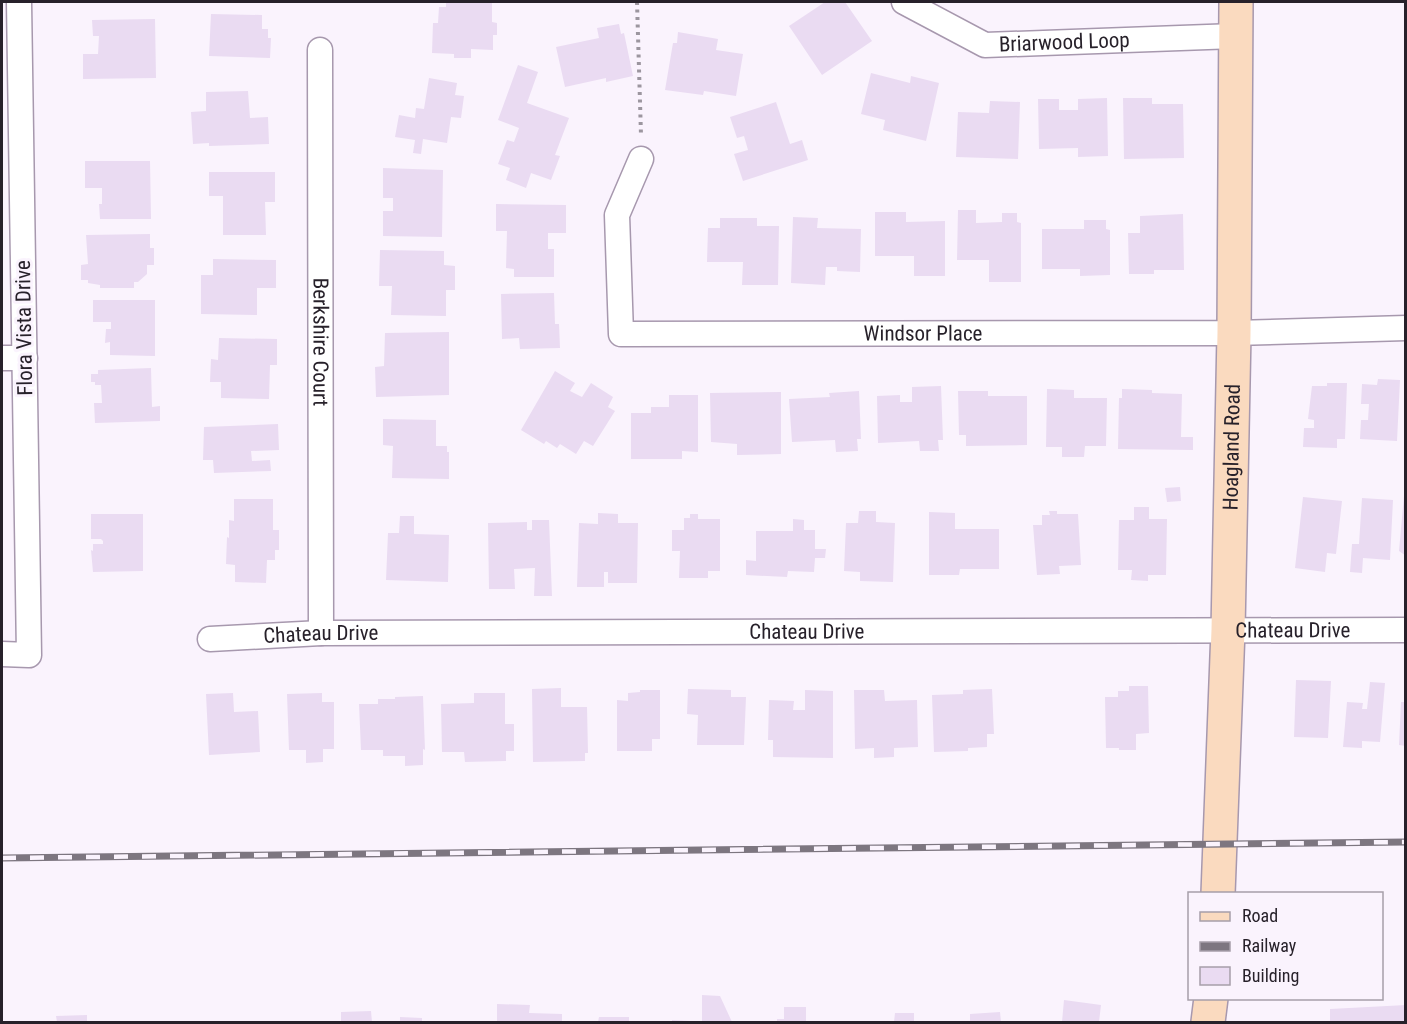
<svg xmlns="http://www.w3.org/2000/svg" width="1407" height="1024" font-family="'Roboto Condensed',sans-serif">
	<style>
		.building { fill: #eadbf2 }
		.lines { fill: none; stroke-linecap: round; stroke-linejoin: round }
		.street-casing { stroke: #a798ae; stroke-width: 27 }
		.secondary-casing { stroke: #a798ae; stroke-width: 36 }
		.path { stroke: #9c969f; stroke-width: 4; stroke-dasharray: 3 4.5; stroke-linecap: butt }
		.street { stroke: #fff; stroke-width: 24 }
		.secondary { stroke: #fadabf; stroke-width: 33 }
		.rail-casing { stroke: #7d7680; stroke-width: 7 }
		.rail { stroke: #faf3fd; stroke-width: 4.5; stroke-dasharray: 14; stroke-linecap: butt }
		.labels { text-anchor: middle; stroke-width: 6; stroke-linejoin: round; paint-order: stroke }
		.street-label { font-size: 21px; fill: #27212a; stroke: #faf3fd }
	</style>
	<rect width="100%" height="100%" fill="#faf3fd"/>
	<!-- building -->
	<path class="building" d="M446,2h46v20l5,1v12h-4v15l-22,-1v9h-17v-4l-22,-1 1,-30h5l1,-16h7z
		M825,2h20l27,39 -50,34 -33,-49z
		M211,14l51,1v14h6v9h3l-1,20 -61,-2z
		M155,19l1,59 -73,1v-25h15l1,-18h-6l-1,-16z
		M619,24l2,10 3,-1 9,43 -27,6v-4l-41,9 -9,-40 43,-9 -2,-10z
		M678,32l40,7 -2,11 27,4 -7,42 -32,-5 -1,4 -38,-5 8,-47h4z
		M518,65l20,7 -11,31 42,15 -14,37 5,1 -9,24 -20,-7 -5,15 -20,-8 4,-12 -12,-4 9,-24 7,2 5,-14 -21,-8z
		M871,73l39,10 1,-7 28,7 -13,58 -43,-11 2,-10 -24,-6z
		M429,78l28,5 -2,12 9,1 -3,22 -10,-1 -4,26 -24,-4 -2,15 -8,-1 2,-13 -20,-3 4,-22 16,3 1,-10 8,1z
		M248,91l2,27 18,-1 1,27 -60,2v-3l-16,1 -2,-32 15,-1v-19z
		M1107,98l1,58 -30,1v-9l-39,1 -1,-50h21v11h19v-11z
		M1123,98h29v6h31l1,54 -60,1z
		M990,101l30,1 -2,57 -62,-2 2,-45 31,1z
		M776,102l14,42 12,-4 6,20 -65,21 -9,-27 14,-4 -4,-14 -7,2 -7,-21z
		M85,161h65l1,58h-51l-1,-15h3v-16h-17z
		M383,168l60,2 -1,67 -59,-1v-25h10v-13h-10z
		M209,172h66v30h-10l1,33h-43v-39h-14z
		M496,204l70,1v28h-18v16h6v28h-40v-8l-8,-1 1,-37h-11z
		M958,210h18v13l26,-1v-9h15v9l4,1v59h-32v-22h-32z
		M875,212h31v10l39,-1v55h-31v-20h-39z
		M1183,214l1,56h-30v4h-25l-1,-41h12v-17z
		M793,217l25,1 -1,10 44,1 -1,43 -23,-1v-4h-11l-1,18 -34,-2z
		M720,218h37v8h22l-1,59h-36l1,-23h-36l1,-34h12z
		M1084,220h22v9l4,1v45l-30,1v-7h-38v-40h42z
		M150,234v14h4v17h-7v9l-9,8h-4v6h-34v-3l-12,-2v-3h-7v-15l7,-1 -2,-29z
		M380,250l64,1v14l11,1v24h-9v26l-55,-1 1,-29h-13z
		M213,259l63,1v28h-19v27l-56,-1v-39h12z
		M554,293l1,31h4l1,24 -40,1 -1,-11 -17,1 -1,-45z
		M93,300h62v56l-45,-1v-13l-5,1 1,-14h5v-7h-18z
		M449,332v63l-73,2 -1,-30 9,-1 1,-33z
		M219,338l58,1v26h-7l-1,34 -48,-1v-16h-11l1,-23 7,1z
		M151,368l1,39 8,-1v15l-65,2 -1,-20h8l-1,-18h-6v-3h-4v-8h7v-4z
		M555,371l20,12 -5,8 12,6 9,-14 22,14 -5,10 7,4 -22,35 -9,-5 -8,13 -16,-10 -3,4 -11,-7 -2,3 -23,-14z
		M1378,379l22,1 -3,61 -37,-2 1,-19h7l1,-16h-8l1,-20 15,1z
		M1327,383h20l-2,56h-8v9l-34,-1 1,-19h10v-8l-6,-1 4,-33h15z
		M941,386l2,54h-5l1,11h-19l-1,-10 -41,2 -1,-47 23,-1v7h12v-15z
		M1047,389l27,1v8h33l-1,48h-21l-1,11h-22v-10h-16z
		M1122,389l30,1v3l30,1 -1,43h12v13l-75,-1 1,-51h3z
		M859,391l2,48h-4l1,12 -22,1 -1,-12 -43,2 -3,-43 41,-2 -1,-4z
		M958,391h30v5h39v49l-61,1v-11h-7z
		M781,392v62l-44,1v-11l-26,-2 -1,-49z
		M669,395h29v57l-16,-1v8h-51v-46h20v-6h18z
		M383,419l53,1v26h11v6h2v27l-57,-1 1,-32 -10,-1z
		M278,424l1,26 -28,1 1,10 18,-1 1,11 -57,2 -1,-13h-10l1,-33z
		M1180,487l1,14 -14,1 -2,-14z
		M1404,496h2v60l-7,-5z
		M1303,497l39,4 -6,53 -9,-1 -2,19 -30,-4z
		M1362,498l31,2 -3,60 -27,-2 -1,15 -12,-1 2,-28h7z
		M234,499h39v31h6v20h-4v10h-8l-1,23 -31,-1v-17l-9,-1 1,-27 2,1v-18l5,1z
		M1134,507h15v12h18l-1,56h-18v6l-17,-1 1,-10h-14l1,-50h15z
		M859,511h17v11l19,1 -2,59 -33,-1v-9l-16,-1 2,-48h12z
		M1049,511h8v3h21l3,51 -22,1 1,8 -23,1 -4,-50h9v-10h8z
		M929,512l26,1v16h44v40h-39l-1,6h-30z
		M598,513l20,1v9h20l-1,60h-29v-11h-4v15h-27l2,-64 19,1z
		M91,514h52v57l-50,1 -2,-22 2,1v-7h10v-3l-2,-2h-10z
		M690,514h8v5h22v52h-12v7h-29l1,-27h-8v-21h12v-12h6z
		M400,516h14v18l35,1 -1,47 -62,-2 2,-47h11z
		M793,519l11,1v10h11v19h11l-1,9h-10l-1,14 -26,-1 -1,6 -41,-2v-15l10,1v-30h37z
		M532,520h17l3,76h-18l1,-28 -21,1 1,20h-26l-1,-66 39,-1v8h5z
		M1296,680l35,1 -3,57 -34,-1z
		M1370,682l15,1 -5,59 -18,-1v7l-19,-1 4,-45 16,1 -1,6h5z
		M1129,686h19l1,47 -13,1v16h-17v-2h-13l-1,-51h13v-6h11z
		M561,688v19h26l1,46h-3v8l-52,1 -1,-73z
		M688,689l43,1v7h15l-2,48h-47l1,-30 -11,-1z
		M992,689l2,45h-7v13l-19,1v3l-34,1 -2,-57 31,-1v-4z
		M640,690h20v49h-8v12h-35v-51l11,1v-8l12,-1z
		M805,690l28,1v67l-60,-1v-17h-5l1,-40 25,1 -1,9h12z
		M854,690h30l1,11 32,-1 1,47 -24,1v9l-20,1v-10l-19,1z
		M233,693l1,19 24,-1 2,41 -51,3 -3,-61z
		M322,693v9h12v47h-11v13l-17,1v-13h-17l-2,-56z
		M474,693h31v31h9v27h-8v10l-41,1 -1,-10h-22l-1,-48 33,-1z
		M423,696l2,54 -2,-1v16l-18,1v-10h-22v-6h-22l-2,-46h19v-5h17v-2z
		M1401,702h5v44l-7,-1z
		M702,995l18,1 12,26h-30z
		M1064,1000l37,5 -2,17h-37z
		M497,1004l33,1 -1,8 33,1v8h-65z
		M1406,1005v17h-76v-13z
		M784,1007h22v15h-29v-3h7z
		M371,1011l1,11h-31v-10z
		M1000,1012l1,10h-31v-8z
		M895,1013h19v9h-20z
		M87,1015v7h-30l-1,-6z
		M400,1017l22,1v4h-22z
		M599,1017h30v5h-31z
		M672,1020l19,1v1h-19z"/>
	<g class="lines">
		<defs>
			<g id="street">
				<path id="s1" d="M904,2l81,43 250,-9"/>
				<path id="s2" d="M320,50l1,583"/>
				<path id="s3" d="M641,159l-24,56 4,119 613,-1 172,-5"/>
				<path d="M2,358h23"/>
				<path id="s4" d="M210,639l111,-6 1085,-3"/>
				<path d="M2,654l27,1 -10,-653"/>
			</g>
			<g id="secondary">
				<path id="s5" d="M1218,894l10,-264 6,-297 2,-331"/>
				<path d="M1208,1022l3,-24"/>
			</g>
		</defs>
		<!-- street casing -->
		<use href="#street" class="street-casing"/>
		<!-- secondary casing -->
		<use href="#secondary" class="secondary-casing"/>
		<!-- path -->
		<path class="path" d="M637,2l4,133"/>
		<!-- street -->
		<use href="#street" class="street"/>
		<!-- secondary -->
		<use href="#secondary" class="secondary"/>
		<defs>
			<path id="rail" d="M2,858l1404,-16"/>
		</defs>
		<!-- rail casing -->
		<use href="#rail" class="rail-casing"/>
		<!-- rail -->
		<use href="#rail" class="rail"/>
	</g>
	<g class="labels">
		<!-- street labels -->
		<g class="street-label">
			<text dy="7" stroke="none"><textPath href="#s1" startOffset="171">Briarwood Loop</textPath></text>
			<text transform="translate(24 328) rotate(-91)" y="7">Flora Vista Drive</text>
			<text dy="7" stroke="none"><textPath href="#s3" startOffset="482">Windsor Place</textPath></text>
			<text dy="7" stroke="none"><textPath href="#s2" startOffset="292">Berkshire Court</textPath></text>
			<text dy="7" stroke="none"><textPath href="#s5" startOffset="447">Hoagland Road</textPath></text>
			<text dy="7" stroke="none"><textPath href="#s4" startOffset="1083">Chateau Drive</textPath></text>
			<text dy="7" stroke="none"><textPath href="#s4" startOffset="597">Chateau Drive</textPath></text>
			<text dy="7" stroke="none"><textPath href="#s4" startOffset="111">Chateau Drive</textPath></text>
		</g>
	</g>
	<!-- border -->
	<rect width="1407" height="1024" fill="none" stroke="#27212a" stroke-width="6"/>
	<!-- legend -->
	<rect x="1188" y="892" width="195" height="108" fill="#faf3fd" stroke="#a69fa9" stroke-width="1.5"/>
	<rect x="1200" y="912" width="30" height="9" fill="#fadabf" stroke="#a69fa9" stroke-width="1.5"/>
	<text x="1242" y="922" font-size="18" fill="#27212a">Road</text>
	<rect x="1200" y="942" width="30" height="9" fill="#7d7680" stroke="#a69fa9" stroke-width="1.5"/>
	<text x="1242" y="952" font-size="18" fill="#27212a">Railway</text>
	<rect x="1200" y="967" width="30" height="18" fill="#eadbf2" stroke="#a69fa9" stroke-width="1.5"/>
	<text x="1242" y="982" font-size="18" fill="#27212a">Building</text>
</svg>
